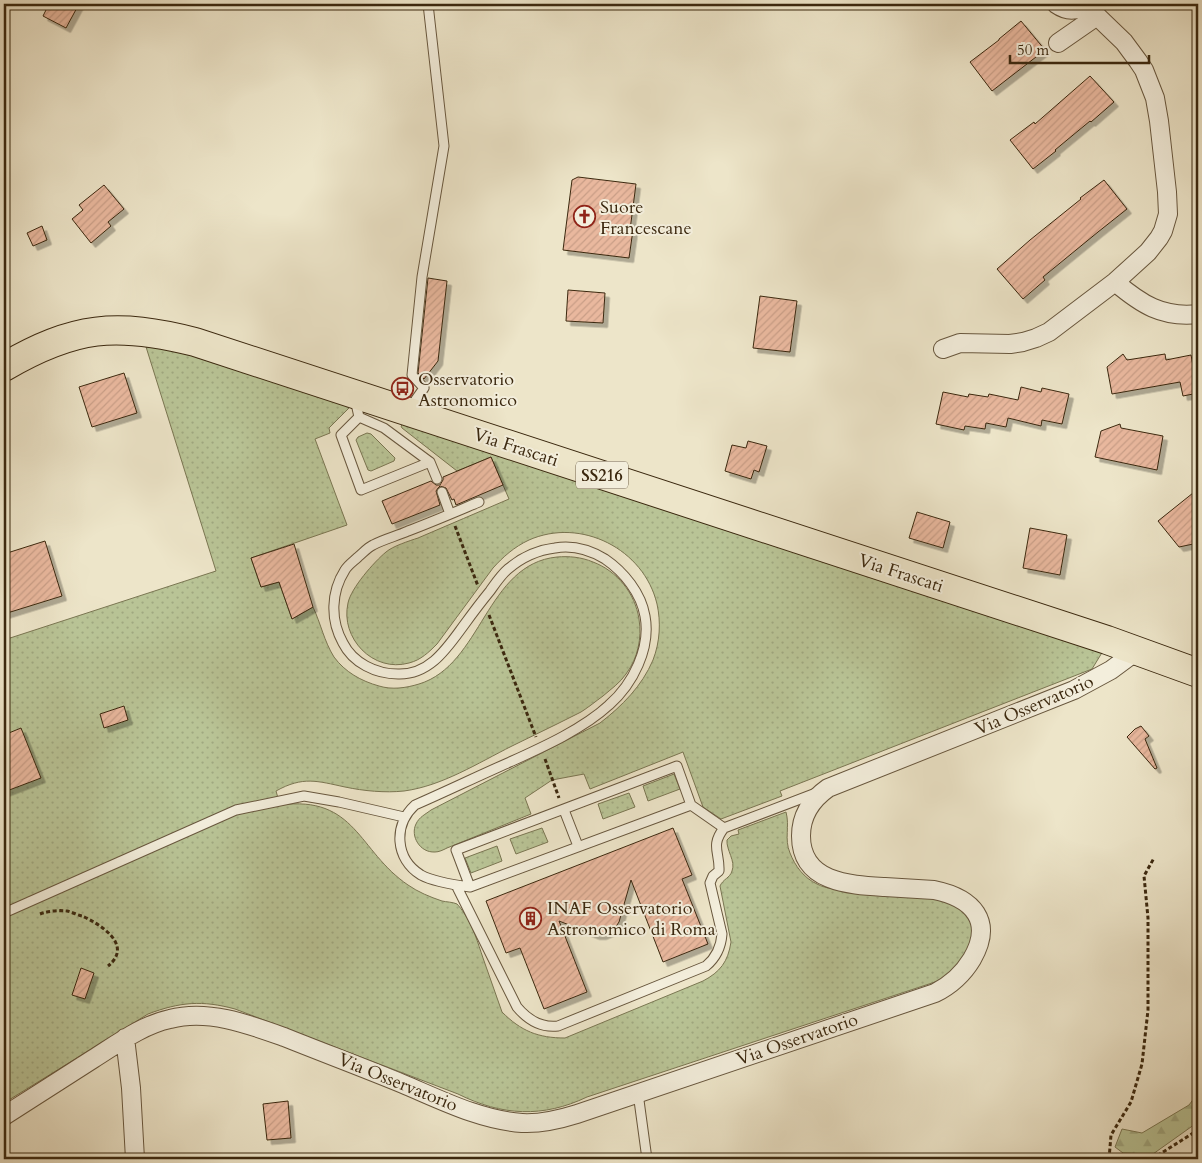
<svg xmlns="http://www.w3.org/2000/svg" width="1202" height="1163" font-family="Cardo,serif">
	<style>
		.green { fill: url(#green-dots); stroke: #7a7652 }
		.forest { fill: url(#forest-firs); stroke: #7a7652 }
		.building { fill: url(#building-hatch); stroke: #3b280f; filter: url(#shadow) }
		.lines { fill: none; stroke-linecap: round; stroke-linejoin: round }
		.service-casing { stroke: #68573e; stroke-width: 11 }
		.minor-casing { stroke: #68573e; stroke-width: 20 }
		.primary-casing { stroke: #3b280f; stroke-width: 30 }
		.path { stroke: #3b280f; stroke-width: 3; stroke-dasharray: 4 2.5; stroke-linecap: butt }
		.service { stroke: #f3eedc; stroke-width: 9 }
		.minor { stroke: #f3eedc; stroke-width: 18 }
		.primary { stroke: #ede5c9; stroke-width: 28 }
		.labels { text-anchor: middle; stroke-width: 4; stroke-linejoin: round; paint-order: stroke }
		.shield { fill: #f3eedc; stroke: #72634c; stroke-width: 1 }
		.shield-label { font-size: 16px; font-weight: bold; fill: #3b280f }
		.poi-label { font-size: 18px; fill: #3b280f; stroke: #f3eedc; text-anchor: start }
		.street-label { font-size: 18px; fill: #3b280f; stroke: #f3eedc }
	</style>
	<defs>
		<pattern id="green-dots" width="8" height="8" patternUnits="userSpaceOnUse" patternTransform="scale(1.25)"><rect width="8" height="8" fill="#b9c496"/><path d="M2 2h.1M6 6h.1" fill="none" stroke="#a0a880" stroke-width="1.8" stroke-linecap="round"/></pattern>
		<pattern id="forest-firs" width="22" height="20" patternUnits="userSpaceOnUse" patternTransform="scale(1.25)"><rect width="22" height="20" fill="#b9c496"/><path d="M5 1l3.5 6h-7zM16 11l3.5 6h-7z" fill="#a0a880"/></pattern>
		<pattern id="building-hatch" width="6" height="6" patternUnits="userSpaceOnUse" patternTransform="scale(1.25)"><rect width="6" height="6" fill="#e9b89e"/><path d="M-1 1l2-2M0 6l6-6M5 7l2-2" fill="none" stroke="#c99e87"/></pattern>
		<filter id="shadow"><feDropShadow dx="4.5" dy="4.5" stdDeviation="0" flood-color="#0004"/></filter>
	</defs>
	<rect width="100%" height="100%" fill="#ede5c9"/>
	<filter id="stains"><feTurbulence type="fractalNoise" baseFrequency=".004" numOctaves="4"/><feColorMatrix values="0 0 0 0 .2 0 0 0 0 .09 0 0 0 0 .02 0 0 0 .5 -.17"/></filter>
	<radialGradient id="worn" r=".72"><stop offset=".6" stop-color="#630" stop-opacity="0"/><stop offset="1" stop-color="#630" stop-opacity=".3"/></radialGradient>
	<!-- green -->
	<path class="green" d="M142,334l206,63 2,10 -21,21 1,5 -15,6 32,86 -96,33 10,29 18,-5 13,37 21,-12c8,17 11,34 21,50 11,15 27,24 45,29 13,4 27,2 40,-2 63,-19 67,-120 138,-127 12,-1 24,0 36,5 24,9 42,31 46,57 3,19 -1,39 -13,55 -6,9 -15,15 -23,22 -7,5 -14,11 -22,16 -8,4 -16,8 -24,12 -15,7 -30,15 -45,22 -34,17 -70,40 -108,45 -19,2 -40,0 -59,-4 -28,-6 -42,-11 -69,4l4,14c76,-10 78,46 128,80 10,7 22,12 34,16 4,1 11,1 15,3 2,2 5,6 7,9 9,13 14,30 19,45 6,18 13,36 19,54 19,19 36,26 63,26l138,-57c17,-9 25,-19 28,-39l-11,-56c3,-7 10,-8 12,-15 4,-10 -6,-21 -5,-31l4,-4 8,-2 -1,-4 48,-18c4,14 -2,27 4,41 5,13 14,25 27,31 9,5 20,5 30,6 23,2 46,2 69,3 7,1 16,-1 23,1 7,2 22,13 30,17 1,7 4,13 4,20 2,21 -18,42 -35,50l-351,116c-44,21 -85,19 -129,-3l-223,-85c-33,-9 -55,-7 -87,5l-144,89v-463l212,-69z
		M403,424l83,24 617,203 -11,18 -312,122 2,5 -61,23 -18,-12 -20,-55 -93,37 -6,-15 -32,6 -27,18 6,16 -84,34c-4,2 -8,4 -12,4 -15,1 -25,-16 -19,-28 3,-7 10,-10 15,-14l169,-87c22,-17 42,-37 53,-63 7,-18 8,-38 4,-56 -13,-55 -76,-87 -128,-64 -15,7 -26,17 -36,28l-56,76c-8,8 -16,16 -28,19 -36,10 -69,-25 -61,-60 3,-15 26,-41 38,-51 7,-6 23,-11 32,-14 30,-13 61,-26 91,-39l-18,-42 -34,14 -55,-43 -1,-2z
		M367,433l4,1 24,24 -1,3 -23,10 -3,-1 -12,-30 2,-3z
		M674,774l6,15 -32,12 -5,-15z
		M629,793l6,14 -32,12 -5,-15z
		M542,828l6,14 -32,12 -6,-15z
		M497,846l5,15 -31,12 -6,-15z"/>
	<!-- forest -->
	<path class="forest" d="M1198,1093v29l-45,32 -30,-1 -8,-6 7,-18 20,4 47,-28z"/>
	<!-- building -->
	<path class="building" d="M49,4h30l-13,24 -23,-12z
		M1021,21l24,29 -53,41 -22,-29 29,-22v-1z
		M1090,76l24,26 -23,20 -1,-1 -35,29 1,1 -23,18 -23,-29 24,-18 1,2z
		M578,177l58,7 -6,46h3l-4,28 -66,-8 9,-70z
		M1104,180l23,29 -29,23 -55,45 2,3 -22,19 -26,-30 33,-29 51,-41 -1,-1z
		M104,185l20,24 -16,13 3,4 -20,17 -19,-24 11,-9 -4,-5z
		M42,226l5,14 -14,6 -6,-13z
		M428,278l19,3 -9,80 -14,18 -6,-6z
		M568,290l37,3 -2,30 -37,-2z
		M760,296l37,5 -7,51 -37,-4z
		M1123,354l4,6 38,-6 1,6 25,-5 3,16h4v22l-15,3 -3,-14 -68,12 -5,-27z
		M124,373l13,40 -45,14 -13,-40z
		M1021,387l20,5 1,-4 27,6 -7,30 -20,-4 -1,6 -33,-8 -2,9 -20,-4 -1,6 -20,-3 -1,4 -28,-6 7,-32 25,5 1,-3 19,3 1,-3 29,6z
		M1120,424l1,4 42,8 -6,34 -62,-13 6,-26z
		M748,441l19,5 -8,26 -5,-2 -3,9 -26,-8 7,-26 14,3z
		M491,457l12,28 -47,20 -2,-6 -2,1 -6,-12 -6,-2 -2,2 -2,3 4,14 -48,19 -10,-23 49,-20 5,4h4l3,-5v-3z
		M1198,489v54l-19,4 -21,-26z
		M917,512l33,10 -7,26 -34,-10z
		M1030,528l37,7 -7,40 -37,-7z
		M45,541l17,55 -58,18v-60z
		M294,544l19,63 -21,12 -13,-37 -18,5 -10,-29z
		M124,706l4,14 -24,8 -4,-14z
		M1141,726l8,10 -4,3 12,29 -2,1 -28,-32 8,-8z
		M21,728l20,50 -37,14v-57z
		M673,828l19,47 -10,4 26,65 -45,18 -32,-82 -12,42 -4,6 -6,4 -7,3h-7l-36,-14 28,71 -43,17 -24,-61 -14,5 -20,-52z
		M81,968l13,5 -9,26 -13,-4z
		M288,1101l3,37 -24,2 -4,-36z"/>
	<g class="lines">
		<defs>
			<path id="service" d="M355,399l4,18 -18,18 20,55 69,-28 -46,-34 -25,-11
				M409,409l15,-21 -12,-13 10,-98 22,-131 -16,-142
				M430,462l7,17
				M442,492l8,22
				M479,502c-24,10 -47,20 -71,29 -11,5 -24,8 -35,14 -6,3 -10,8 -15,12 -4,4 -10,8 -13,13 -14,22 -15,50 -2,73 10,20 33,31 55,31 32,1 49,-26 66,-49 8,-11 17,-23 26,-34 5,-7 11,-16 18,-22 13,-11 30,-19 47,-21 17,-3 35,2 50,11 19,13 36,34 40,57 6,32 -12,68 -36,89 -26,24 -66,42 -99,57 -32,14 -63,29 -95,43 -22,20 -20,54 6,70 13,7 34,10 49,12l221,-82
				M564,810l14,36
				M456,885l61,122c10,12 24,21 41,19l148,-60c11,-9 15,-19 16,-32l-12,-51 3,-7 6,-5c1,-19 -9,-25 5,-43l92,-35
				M470,887l-14,-37 221,-84 14,39 33,23
				M4,913l232,-103 68,-14 35,6 65,15
				M638,1093l9,66"/>
			<path id="minor" d="M1056,4c10,7 20,8 31,0
				M1058,43l39,-27
				M1115,282c26,22 47,36 83,32
				M943,349l17,-6 50,1 13,-2 13,-4 13,-6 66,-50 33,-30 11,-14 4,-7 5,-17 -1,-22 -8,-71 -4,-23 -11,-28 -6,-9 -14,-19 -27,-26 -5,-12
				M125,1038l6,50 4,71
				M4,1116c30,-19 59,-38 89,-57 24,-15 49,-34 77,-40 38,-10 78,5 114,18 40,16 80,31 119,47 38,16 77,36 119,39 19,1 36,-3 55,-9l358,-121c16,-8 28,-19 37,-34 22,-38 1,-61 -38,-69 -16,-1 -33,-2 -49,-3 -35,-2 -84,-4 -84,-51 0,-21 10,-36 27,-48l246,-98 37,-20 27,-20"/>
			<path id="primary" d="M4,367c70,-41 112,-45 191,-25l912,298 91,33"/>
		</defs>
		<!-- service casing -->
		<use href="#service" class="service-casing"/>
		<!-- minor casing -->
		<use href="#minor" class="minor-casing"/>
		<!-- primary casing -->
		<use href="#primary" class="primary-casing"/>
		<!-- path -->
		<path class="path" d="M455,526l23,60
			M489,615l47,122
			M545,759l14,39
			M40,914c8,-3 18,-4 27,-3 5,1 10,4 15,5 18,8 52,29 26,50
			M1109,1159l2,-24 20,-33 11,-38 6,-54v-92l-4,-42 10,-18
			M1152,1159l46,-29"/>
		<!-- service -->
		<use href="#service" class="service"/>
		<!-- minor -->
		<use href="#minor" class="minor"/>
		<!-- primary -->
		<use href="#primary" class="primary"/>
	</g>
	<!-- icons -->
	<defs>
		<symbol id="church-ring" viewBox="-11 -11 22 22"><circle r="9.5" fill="#f3eedc" stroke="#8f2418" stroke-width="1.5"/><path d="M-1.2-6h2.4v3.5h3.3v2.4h-3.3V6h-2.4V-.1h-3.3v-2.4h3.3Z" fill="#8f2418"/></symbol>
		<symbol id="bus-ring" viewBox="-11 -11 22 22"><circle r="9.5" fill="#f3eedc" stroke="#8f2418" stroke-width="1.5"/><path d="M-5-6H5V4H4V6H2V4H-2V6H-4V4H-5ZM-3.5-4V0h7V-4ZM-3.5 1.2v1.5H-2V1.2ZM2 1.2v1.5H3.5V1.2Z" fill="#8f2418"/></symbol>
		<symbol id="building-ring" viewBox="-11 -11 22 22"><circle r="9.5" fill="#f3eedc" stroke="#8f2418" stroke-width="1.5"/><path d="M-4-6H4V6H1V3H-1V6H-4ZM-2.5-4.3h1.7v1.8h-1.7ZM.8-4.3h1.7v1.8H.8ZM-2.5-1h1.7V.8h-1.7ZM.8-1h1.7V.8H.8Z" fill="#8f2418"/></symbol>
	</defs>
	<g fill-rule="evenodd">
		<use href="#church-ring" x="572" y="204" width="25" height="25"/>
		<use href="#bus-ring" x="390" y="376" width="25" height="25"/>
		<use href="#building-ring" x="518" y="906" width="25" height="25"/>
	</g>
	<g class="labels">
		<!-- shield labels -->
		<rect class="shield" x="576" y="461.5" width="52" height="27" rx="4"/>
		<g class="shield-label">
			<text x="602" y="481">SS216</text>
		</g>
		<!-- poi labels -->
		<g class="poi-label">
			<text x="600" y="213">Suore<tspan x="600" dy="21">Francescane</tspan></text>
			<text x="418" y="385">Osservatorio<tspan x="418" dy="21">Astronomico</tspan></text>
			<text x="547" y="914">INAF Osservatorio<tspan x="547" dy="21">Astronomico di Roma</tspan></text>
		</g>
		<!-- street labels -->
		<g class="street-label">
			<text transform="translate(516 447) rotate(18)" y="6">Via Frascati</text>
			<text transform="translate(901 573) rotate(18)" y="6">Via Frascati</text>
			<text transform="translate(1034 705) rotate(-23)" y="6">Via Osservatorio</text>
			<text transform="translate(797 1039) rotate(-19)" y="6">Via Osservatorio</text>
			<text transform="translate(398 1082) rotate(22)" y="6">Via Osservatorio</text>
		</g>
	</g>
	<!-- margin -->
	<rect width="1202" height="1163" fill="none" stroke="#ede5c9" stroke-width="20"/>
	<rect x="5" y="5" width="1192" height="1153" fill="none" stroke="#3b280f" stroke-width="2.5"/>
	<rect x="10" y="10" width="1182" height="1143" fill="none" stroke="#3b280f"/>
	<!-- scale -->
	<path d="M1010 55v8h139v-8" fill="none" stroke="#3b280f" stroke-width="2.5"/>
	<text x="1017" y="55" font-size="15" fill="#3b280f" stroke="#f3eedc" stroke-width="4" paint-order="stroke">50 m</text>
	<rect width="100%" height="100%" filter="url(#stains)"/>
	<rect width="100%" height="100%" fill="url(#worn)"/>
</svg>
